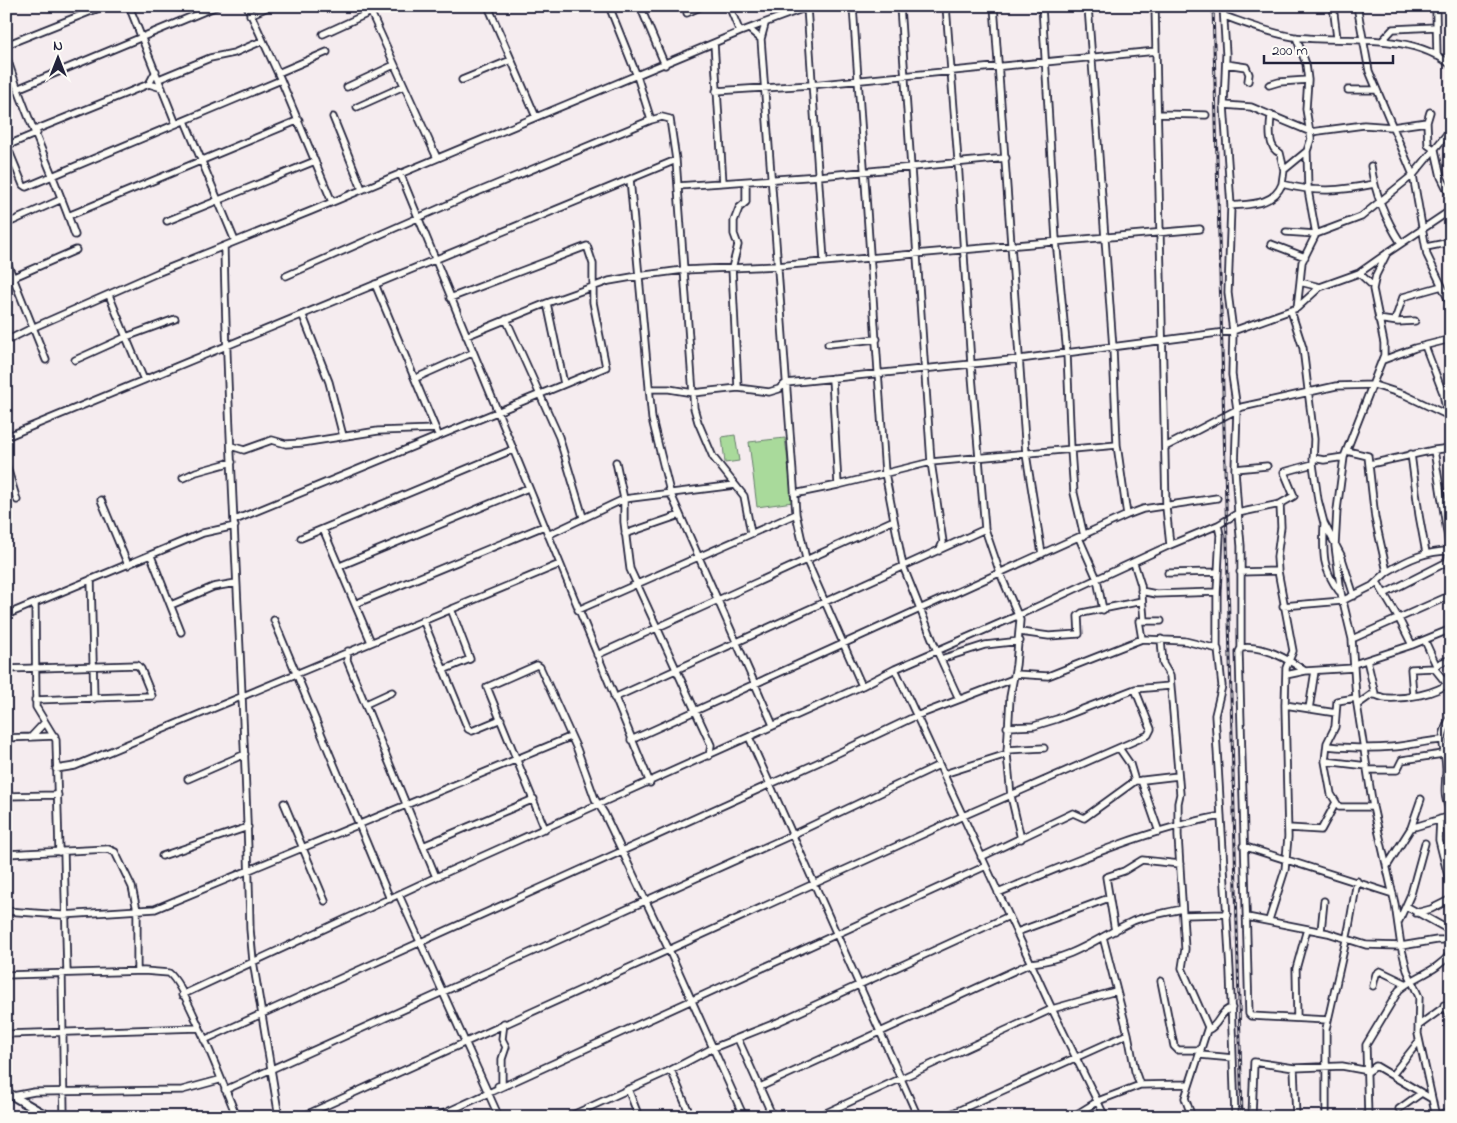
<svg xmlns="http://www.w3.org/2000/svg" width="1457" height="1123" font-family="'Indie Flower',sans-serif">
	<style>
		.green { fill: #a9da9b; stroke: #667e6b }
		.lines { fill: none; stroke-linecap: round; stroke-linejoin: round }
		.minor-casing { stroke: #22223b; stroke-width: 9 }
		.major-casing { stroke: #22223b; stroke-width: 11 }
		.minor { stroke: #fdfcf7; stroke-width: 5.5 }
		.major { stroke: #fdfcf7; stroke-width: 7 }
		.rail-casing { stroke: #22223b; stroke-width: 3 }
		.rail { stroke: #fdfcf7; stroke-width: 1; stroke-dasharray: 4; stroke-linecap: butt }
	</style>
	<rect width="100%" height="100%" fill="#f5ecef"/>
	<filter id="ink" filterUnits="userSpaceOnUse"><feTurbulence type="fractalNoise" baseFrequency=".02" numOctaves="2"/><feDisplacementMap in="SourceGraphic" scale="10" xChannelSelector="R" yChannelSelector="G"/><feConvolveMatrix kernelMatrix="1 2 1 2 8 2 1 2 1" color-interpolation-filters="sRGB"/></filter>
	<g filter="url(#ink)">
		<!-- green -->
		<path class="green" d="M735,435l4,26 -14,2 -3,-26z
			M785,438l8,64 -36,5 -8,-65z"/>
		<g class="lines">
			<defs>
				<path id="minor" d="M129,6l47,118
					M247,6l34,74 51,122
					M368,6l69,152
					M432,6h1
					M488,6l48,111
					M609,6l28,70 14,44
					M640,6l25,59
					M729,6l11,26
					M853,6l32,467 18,93 34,85 22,48
					M900,6l31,456 12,80 -4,9
					M946,6l12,155 13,203 14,165 15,44 20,47 -4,45 -6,32 -3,57 4,42 10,43
					M994,6l32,448 16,100
					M1042,6l14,234 11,113 4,97 3,43 10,43
					M1088,6l25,342 4,97 10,70
					M1155,6l11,501 4,38
					M1333,6l4,32
					M1357,6l12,65 44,104 14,80 24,50
					M807,7l17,254
					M1436,12l1,44
					M687,13l15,-7
					M250,15l20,-9
					M1224,16c23,8 45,17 70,21 48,6 117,-6 157,28
					M765,24l-4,15 35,475 10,45 56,127
					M749,29l12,10
					M323,34l48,-22
					M1382,41l11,-12 43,-2
					M714,43l9,140
					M6,45l98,-39
					M6,55c19,61 48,119 69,180
					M1226,64l20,3 3,7 -1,7
					M278,73l49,-21
					M159,79l51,-21 24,-5 28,-12
					M462,80l49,-20
					M149,84l13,4
					M1269,85l10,-3 29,-2
					M347,87l47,-22
					M17,89l200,-83
					M1348,90h28
					M716,91l95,-6 345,-34
					M1224,105l27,2 60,25 53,-7 28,2 35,-5
					M357,107l47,-21
					M1430,112l-3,10 1,23 7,5 6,27 10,20
					M1158,114l48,1
					M1271,115c-1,12 -4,33 9,38l4,17
					M333,117l29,72
					M185,121l50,120
					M35,130l114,-46 7,-13
					M6,146l31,-13
					M7,146l16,39 3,2 255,-107
					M1307,151l1,39 8,44 -14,28 -2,20 20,5
					M1371,166c4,27 15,54 30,77
					M400,173l250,610
					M630,179l22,240 18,73 103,233
					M1282,184l2,-14 23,-19 4,-12 -5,-30 2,-29 -2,-16 -10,-27
					M678,186l141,-10 187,-18
					M1231,206c20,-2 43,-1 51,-22 35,9 57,7 92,0
					M68,216l231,-96
					M167,221l148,-60
					M6,224l56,-25
					M1286,232l30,2 45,-17 53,-43 37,-45
					M1271,244l34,13
					M224,246c4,228 22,455 26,683l3,32 26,156
					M1426,247l25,-5
					M6,260l40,100
					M1359,273l27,-19
					M286,276l177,-78 188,-78 11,-3 8,2 6,41 18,248 4,14 15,35 31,39 7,37
					M14,277l62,-27
					M375,284l62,148
					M109,295l17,42 49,-18
					M547,303l17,81
					M1297,308l3,-26
					M1291,311l12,37 11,91 -1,25 5,36 6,23 17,32 13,41
					M303,316l26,66 14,54
					M506,319l53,118 24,80
					M1378,319l20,3 17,-1
					M1395,320l8,-23 39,-11
					M466,336l81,-33 62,-22 29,-5 45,-6 94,-4 423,-37
					M6,341l26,-13 125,-55 154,-62 429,-179 70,-26
					M828,344l49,-5
					M1425,346l18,47 4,22 4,4
					M75,360l51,-23 18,43
					M1383,360l32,-12 36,-9
					M416,378l56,-25
					M832,378l6,107
					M738,388l-6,-120 6,-23 -4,-11v-13l5,-13 7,-6v-20
					M649,389h20l24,4 45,-5 31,4 10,-3 7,-6 234,-24 213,-28 64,-23 23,-21 39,-14 14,13
					M6,437l670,-277
					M231,446l13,4 28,-10 14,4 16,-1 76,-12 58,-2
					M1165,447l77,-40 94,-21 38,-1 31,10 42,20
					M1434,450l17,-2
					M1411,454l8,61 7,38
					M1313,458l11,2 20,-3
					M616,462l8,37v23l6,47 81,176 -2,11
					M6,464l11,36
					M1370,464l64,-14 16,101 -3,11 -63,32
					M1235,469l32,-3
					M183,478l13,-6 36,-10
					M794,494l44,-9 93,-23 186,-17
					M101,500l27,65
					M1280,504l-42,9 3,33v102l-2,4 10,362 2,2 77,4
					M235,520l371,-153 -13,-65v-38l-6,-18 -137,52
					M1324,525c-1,28 -2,44 15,66
					M323,529l48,113
					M625,534l55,-19
					M548,535l76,-36 111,-14
					M301,538l211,-88
					M1079,538l18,41 6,31
					M151,556l30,76
					M1134,563l7,22 3,35
					M340,566l188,-78
					M1240,572l38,-1
					M1387,572c21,-13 39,-21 64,-21
					M1168,573l50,-1
					M91,579l3,120
					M1141,591l15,3 61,-2
					M35,604l1,103 20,33 3,112
					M355,604l189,-78
					M171,605l42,-18 23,-4
					M1283,606l59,-5 30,-15 15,-14 -12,-54 -7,-62 -21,-5
					M578,610l218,-96
					M6,615l197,-82 32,-7
					M274,620l116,279
					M423,620l45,109 4,2 29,-12
					M1020,632l29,4 30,-2 -1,-18 4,-3 60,-12
					M1142,639l-3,-18h22
					M1161,639l2,25 7,12 10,118 -2,9v33l7,113 -3,19 26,59 -23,71 7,19
					M1352,639l99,-44
					M1425,641l11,24
					M1412,645l39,-16
					M1217,647v-55l3,-57 -2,-10
					M1241,648c22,-3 47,11 64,23
					M348,651l-1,9 89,217
					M597,655l297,-135
					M941,659l44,-14 35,-4
					M1451,659l-11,4 -6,5 17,21
					M1367,660l8,34
					M1354,664l58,-19 -13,-26 -22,-37
					M6,669l131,-4 4,4 11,27 -117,4
					M895,669l157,340 53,108
					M443,670l27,-11 -19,-50
					M1015,674l33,2 94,-37 43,2 33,8 4,37 -7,29 15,256 5,146
					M1286,675l19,-4 49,-3
					M1413,695l-2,-26 23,-1
					M614,698l371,-169
					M1356,698l-19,3 -2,26 -8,16 -2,18 6,33 8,13h34
					M366,704l26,-12
					M1285,705l51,8
					M1357,705l14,-10c6,-1 10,3 15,3 21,1 49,-4 65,-16
					M1309,709l6,-38
					M1451,716c-14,26 -6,28 -5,53 0,22 -4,23 5,45
					M1007,727l27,-1 23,-7 78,-30 35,-3
					M31,737l14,-15
					M749,737l169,380
					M6,738l49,-2
					M631,740l496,-225 16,-6 74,-11
					M1327,746c22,2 43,3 65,1 16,-1 33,-6 49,-7
					M1119,748l11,16 5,17
					M1007,750l37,-2
					M1325,761l42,5
					M56,769l19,-3 485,-202
					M1368,770h29l5,-10 41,-6
					M944,774l63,-20
					M188,779l57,-25
					M1141,780l18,52
					M6,796l52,-1
					M284,803l41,98
					M1440,819l-1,21 12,48
					M1288,828l33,2 14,-26
					M1411,828l40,-12
					M545,829l-58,-142 50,-22 3,2 37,82 18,50 9,14 65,137 75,167
					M423,846l111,-47
					M1243,846l150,48
					M64,852l3,121
					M6,854l102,-5 7,3 17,35 5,23v61
					M162,856l86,-29
					M981,857l92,-44 11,5 51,-37 43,-5
					M1387,866l24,-38 10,-29
					M998,893c72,-30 147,-63 223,-77
					M399,895l100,222
					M1406,906l45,25
					M6,911l56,4 93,-6 415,-172
					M1416,913l15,-4 20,-10
					M1183,915l44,-1
					M1247,917l81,16 38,12 35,1 36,-6h14
					M1269,920l16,-50 3,-33 -3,-132 1,-37 7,-17 -15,-80 -1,-14 4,-30 -1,-23 14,-8 -10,-24 29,-8
					M1398,923l13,-29 14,-51
					M1115,931l-9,-54 18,-6 18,-11 38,4
					M1321,931l3,-30
					M1017,932l92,-34
					M1103,937l25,97 7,37 5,14
					M62,973l2,144
					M6,975l138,-4 25,2c17,13 56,117 68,144
					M1161,981l13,65 4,4h23
					M1373,986l3,-12 4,-3 27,13
					M182,995l254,-118 426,-191 33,-17 124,-54 151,-70 48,-20 20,-12 -3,-44 2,-60 -5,-34 1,-44 -5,-38 3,-87 -7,-101 2,-51 -3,-48
					M1444,1005l7,12
					M1297,1018l-1,-49 11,-40
					M1418,1026l33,-24
					M1208,1030c11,-4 12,-20 24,-22
					M6,1034l192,-6
					M738,1039l35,78
					M204,1040l613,-277 99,-47 97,-37
					M1200,1055l33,3
					M1294,1068l2,49
					M671,1070l20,47
					M1393,1074l26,-33
					M498,1086l4,-1v-26l4,-12 -4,-8 2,-16
					M760,1087l271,-124c42,-4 66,-25 102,-42 16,-6 33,-8 49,-12
					M628,1089l11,28
					M225,1090l569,-256 145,-69
					M13,1096l21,-4 148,-2 37,-10
					M1399,1109l21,-15
					M585,1110l4,7
					M1436,1116l15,-5
					M301,1117l662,-301 185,-81 3,-6 -16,-40
					M436,1117l550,-251
					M568,1117l103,-47 42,-22 65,-26 231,-106
					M817,1117l235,-108 64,-18
					M944,1117l184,-83
					M1072,1117l26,-16 42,-16 49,-1
					M1252,1117l2,-55 40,6 48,-2 27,5 7,-5 56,33
					M1326,1117v-88l23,-102 8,-46
					M1368,1117l-2,-72 33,-55c18,-16 35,-16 52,-37
					M1436,1117l-18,-83 1,-37 -12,-27 -6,-24 -6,-42 -22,-97 -17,-109 -4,-59 -11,-46 -6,-47 2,-36 7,-53 40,-102v-12l-11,-54 3,-14 11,-22 64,-43"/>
				<path id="major" d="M6,1092l43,25"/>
			</defs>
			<!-- minor casing -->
			<use href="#minor" class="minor-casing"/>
			<!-- major casing -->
			<use href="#major" class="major-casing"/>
			<!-- minor -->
			<use href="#minor" class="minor"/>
			<!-- major -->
			<use href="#major" class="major"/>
			<defs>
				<path id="rail" d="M1213,6l29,1111"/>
			</defs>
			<!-- rail casing -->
			<use href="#rail" class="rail-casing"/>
			<!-- rail -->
			<use href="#rail" class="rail"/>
		</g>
	</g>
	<!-- margin -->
	<rect width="1457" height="1123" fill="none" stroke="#fdfcf7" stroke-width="25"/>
	<rect x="12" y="12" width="1432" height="1098" fill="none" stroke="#22223b" stroke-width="2" filter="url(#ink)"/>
	<!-- north arrow -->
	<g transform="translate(58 58)" stroke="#fdfcf7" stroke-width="4" paint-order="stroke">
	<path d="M0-4L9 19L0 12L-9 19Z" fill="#22223b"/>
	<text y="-8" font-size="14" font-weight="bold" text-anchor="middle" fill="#22223b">N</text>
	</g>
	<!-- scale -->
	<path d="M1264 55v8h129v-8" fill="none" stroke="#22223b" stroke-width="2.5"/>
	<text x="1272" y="55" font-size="15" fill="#22223b" stroke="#fdfcf7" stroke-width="4" paint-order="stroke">200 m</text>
</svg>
